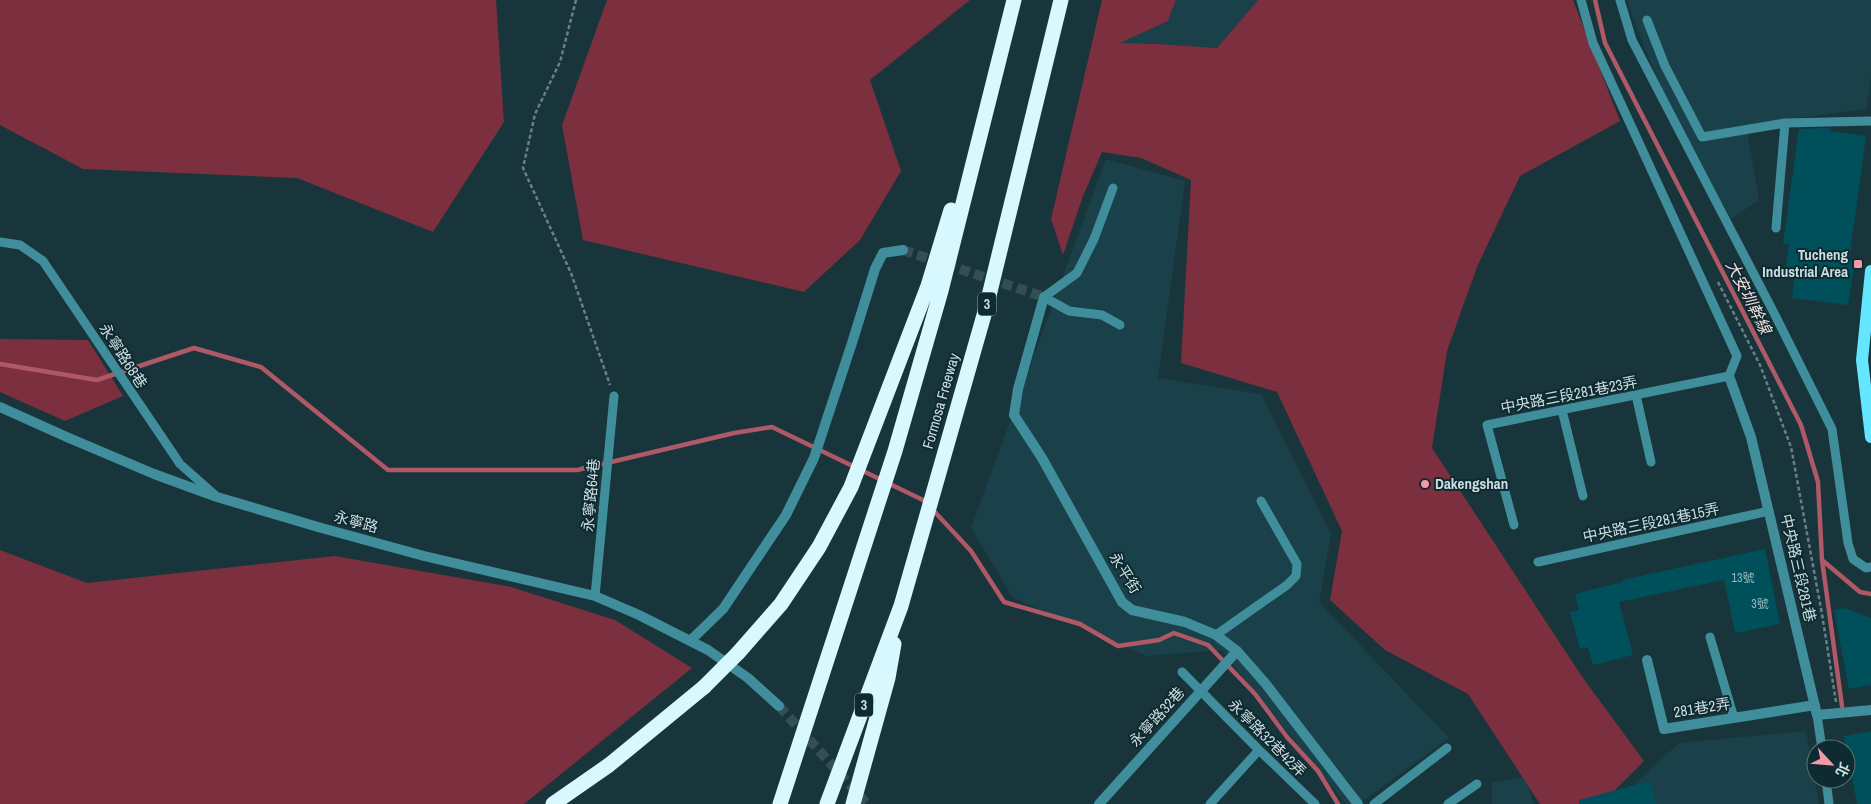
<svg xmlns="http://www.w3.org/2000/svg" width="1871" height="804" font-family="'Archivo Narrow','Noto Sans TC',sans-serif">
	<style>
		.built { fill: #1a4149 }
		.green { fill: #7c2f3e }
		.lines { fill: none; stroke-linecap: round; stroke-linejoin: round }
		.stream { stroke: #af5866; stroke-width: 4.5 }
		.building { fill: #00505b }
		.minor-tunnel { stroke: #334e54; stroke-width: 10; stroke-dasharray: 10 5; stroke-linecap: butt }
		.path { stroke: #698186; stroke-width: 2.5; stroke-dasharray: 4 2.5; stroke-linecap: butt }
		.service { stroke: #408d9c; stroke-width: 9 }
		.minor { stroke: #408d9c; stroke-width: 10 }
		.primary { stroke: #63e6fe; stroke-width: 12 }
		.motorway { stroke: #d8f8ff; stroke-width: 15 }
		.motorway-bridge { stroke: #d8f8ff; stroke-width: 15 }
		.poi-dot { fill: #f49aa6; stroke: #0d2b30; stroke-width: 2 }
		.labels { text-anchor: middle; stroke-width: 4; stroke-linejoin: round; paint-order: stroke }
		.number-label { font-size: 12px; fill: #9abac0 }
		.shield { fill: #0d2b30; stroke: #93a8ac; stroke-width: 1 }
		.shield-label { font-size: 14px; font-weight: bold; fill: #cddde1 }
		.poi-label { font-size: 15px; font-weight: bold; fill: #cddde1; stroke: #0d2b30; text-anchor: end }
		.street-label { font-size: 15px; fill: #cddde1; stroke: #0d2b30 }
		.water-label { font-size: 16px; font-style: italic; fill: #f6dcde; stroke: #0d2b30 }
	</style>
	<rect width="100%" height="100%" fill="#18353b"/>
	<!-- built -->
	<path class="built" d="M1176,0h82l-41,48 -58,-4 -41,-1 50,-22z
		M1627,0h244v77l-5,32 -120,16 13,75 -28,19 -69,-130 -28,-68z
		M1106,159l79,22 -27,197 103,16 70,140 -12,68 130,136 -90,66h-13l-125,-154 -74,6 -134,-58 -42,-70z
		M1806,731l13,73h-206l66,-61z
		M1526,776l7,28h-41v-21z"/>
	<!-- green -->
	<path class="green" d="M0,0h496l8,122 -71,110 -136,-54 -214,-9 -83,-44z
		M607,0h363l-100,80 31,91 -41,69 -56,52 -221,-52 -21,-115z
		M1102,0h74l-8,21 -48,22 39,1 58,4 41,-48h315l47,121 -100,55 -43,91 -30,84 -15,97 151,230 61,83 -43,43h-61l-72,-110 -83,-44 -55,-50 12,-69 -65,-139 -96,-29 10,-183 -50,-22 -39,-6 -19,44 -20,59 -12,-36z
		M0,339l88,1 35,56 -58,25 -65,-29z
		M0,550l87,33 248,-27 176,31 104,33 77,48 -168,136h-524z"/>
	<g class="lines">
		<!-- stream -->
		<path class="stream" d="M1595,0l10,43 196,382 17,57 4,78 38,32 11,2
			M0,364l97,16 97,-32 67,19 127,103h189l157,-37 38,-6 151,73 4,4
			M933,510l38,41 33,51 76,22 38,22 41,-6 15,-7 34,12 47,49 32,43 31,34 20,33
			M1822,560l20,146"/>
	</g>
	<!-- building -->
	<path class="building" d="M1826,128l4,1 -1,2 37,5 -17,124h6l-7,45 -56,-7 3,-21 -10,-1 4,-32 -6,-1 16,-114z
		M1765,549l15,75 -45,9 -11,-53 -105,22 14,53 -40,10 -5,-18 -8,2 -10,-37 9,-2 -4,-16 47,-12v-2z
		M1844,608l27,10v67l-22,4 -15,-79z
		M1871,731v73h-14l-13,-68z
		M1650,781l6,23h-77v-4z"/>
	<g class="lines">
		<!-- minor-tunnel -->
		<path class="minor-tunnel" d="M903,250l141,47
			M779,706l88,98"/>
		<!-- path -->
		<path class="path" d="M576,0l-16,62 -25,52 -12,54 48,105 39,112
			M1718,282l42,83 31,82 31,167 14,88"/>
		<!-- service -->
		<path class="service" d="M1620,0l12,40 141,271 59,118 16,114 5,16 13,9 5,-1
			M1647,20l18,46 37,71 83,-14 86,-2
			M1113,188l-19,51 -17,34 -33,24 25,14 33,4 18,10
			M1776,228l9,-105
			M0,242l20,3 23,16 137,203 35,31
			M1636,395l15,67
			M1562,410l21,86
			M1514,525l-27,-100 242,-49 8,-20 -144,-313 -12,-43
			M1538,562l231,-51
			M595,596l19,-200
			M1216,635l71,-50 9,-9 1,-12 -36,-63
			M1710,637l24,81
			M1182,672l77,78 56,54
			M1817,715l5,34
			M1826,779l3,25
			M1210,804l49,-54
			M1374,804l73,-56
			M1448,804l29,-20"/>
		<!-- minor -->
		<path class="minor" d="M1044,297l-26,92 -4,26 28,43 80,144 10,8 53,12 31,13 21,16 28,32 93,121
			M1729,376l22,61 66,278 54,-5
			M0,407l69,31 85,36 63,23 101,30 106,29 171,40 44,19 69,35 40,28 31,28
			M690,641l33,-32 63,-94 28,-57 38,-115 23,-74 8,-16 20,-3
			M1647,660l17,69 151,-24
			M1099,804l138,-153"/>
		<!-- primary -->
		<path class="primary" d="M1871,271l-9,89 9,77"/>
		<!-- motorway -->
		<path class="motorway" d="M738,653l43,-49 38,-57 32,-60 77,-201 23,-76
			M553,804l56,-39 95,-78
			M780,804l115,-353 46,-160 73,-291
			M827,804l74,-198 85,-298 75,-308
			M853,804l35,-126 6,-34"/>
		<!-- motorway-bridge -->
		<path class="motorway-bridge" d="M704,687l34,-34"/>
	</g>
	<!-- markers -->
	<g class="poi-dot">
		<rect x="1853" y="259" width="10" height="10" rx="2.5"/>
		<circle cx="1425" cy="484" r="5"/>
	</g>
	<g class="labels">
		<!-- number labels -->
		<g class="number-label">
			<text x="1743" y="582">13號</text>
			<text x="1760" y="608">3號</text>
		</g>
		<!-- shield labels -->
		<g class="shield">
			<rect x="978" y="292.5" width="18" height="23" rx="4"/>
			<rect x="855" y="693.5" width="18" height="23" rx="4"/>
		</g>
		<g class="shield-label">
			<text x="987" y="309">3</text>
			<text x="864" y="710">3</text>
		</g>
		<!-- poi labels -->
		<g class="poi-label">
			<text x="1848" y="260">Tucheng<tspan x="1848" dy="17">Industrial Area</tspan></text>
			<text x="1435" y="489" text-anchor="start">Dakengshan</text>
		</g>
		<!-- street labels -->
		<g class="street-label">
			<text transform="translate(123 356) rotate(57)" y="5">永寧路68巷</text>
			<text transform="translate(1569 395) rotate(-11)" y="5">中央路三段281巷23弄</text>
			<text transform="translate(941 401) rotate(-74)" y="5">Formosa Freeway</text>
			<text transform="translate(591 495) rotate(-85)" y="5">永寧路64巷</text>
			<text transform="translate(356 522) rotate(15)" y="5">永寧路</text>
			<text transform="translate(1651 523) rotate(-12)" y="5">中央路三段281巷15弄</text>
			<text transform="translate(1798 568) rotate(77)" y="5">中央路三段281巷</text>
			<text transform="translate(1125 573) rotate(58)" y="5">永平街</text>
			<text transform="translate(1702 708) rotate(-9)" y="5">281巷2弄</text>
			<text transform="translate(1157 717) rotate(-48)" y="5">永寧路32巷</text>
			<text transform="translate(1267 738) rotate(45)" y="5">永寧路32巷42弄</text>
		</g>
		<!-- water labels -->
		<g class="water-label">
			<text transform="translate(1749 297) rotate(63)" y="6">大安圳幹線</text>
		</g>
	</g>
	<!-- north arrow -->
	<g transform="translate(1831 764) rotate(116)"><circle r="24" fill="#0d2b30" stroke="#5a7277"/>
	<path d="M0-4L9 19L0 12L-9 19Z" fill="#f49aa6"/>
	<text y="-8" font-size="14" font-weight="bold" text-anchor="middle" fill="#cddde1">北</text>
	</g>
</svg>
